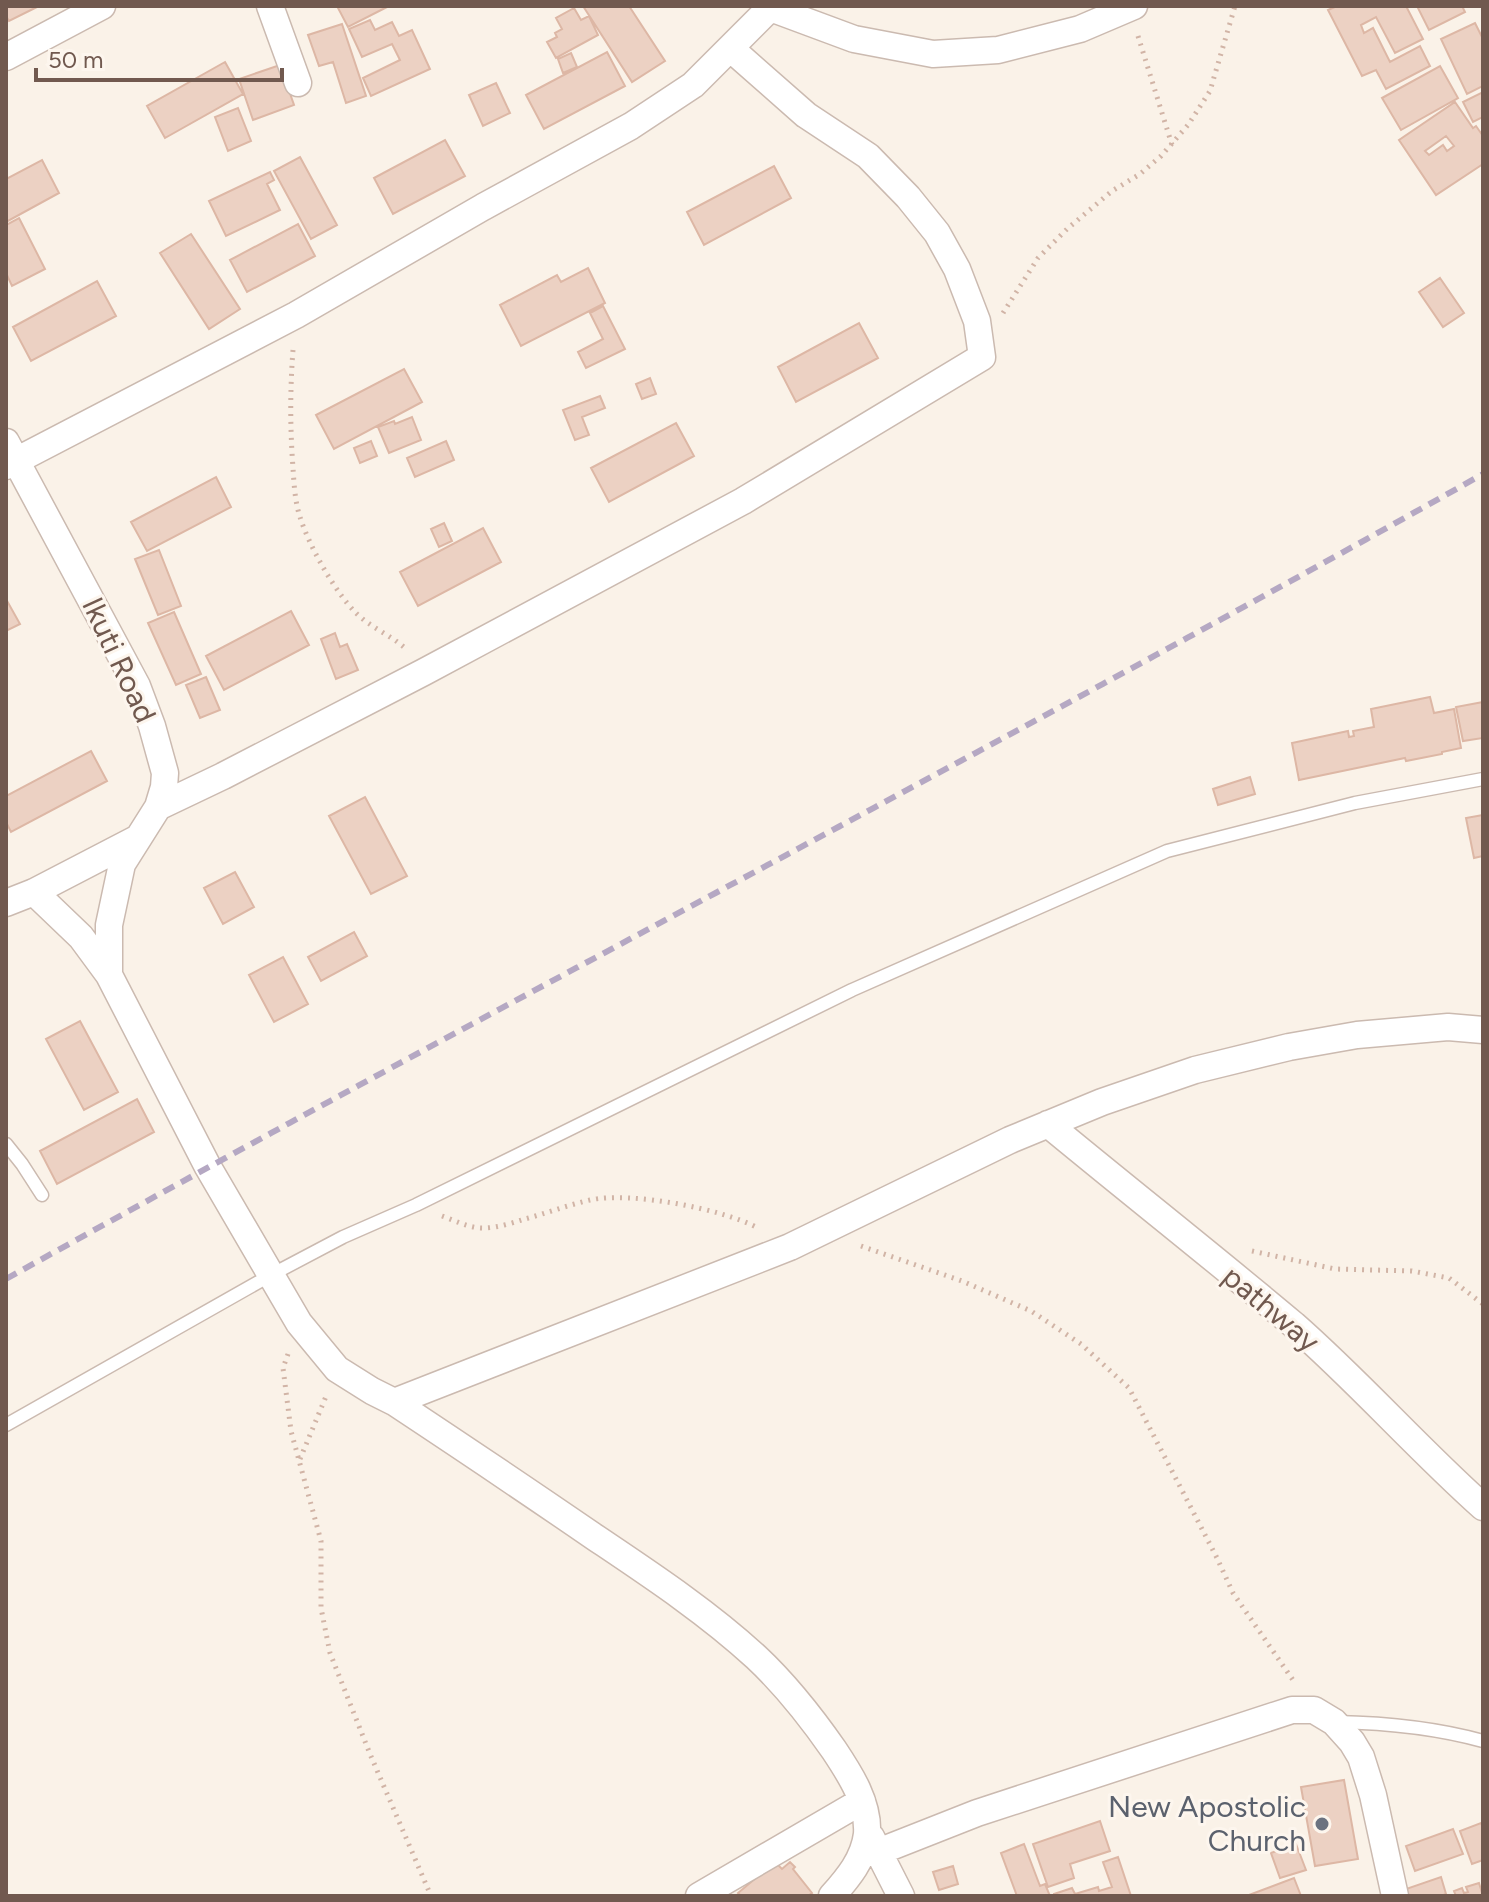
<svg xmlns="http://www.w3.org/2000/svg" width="1489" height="1902" font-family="Figtree,sans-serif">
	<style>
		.building { fill: #ecd1c3; stroke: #ddb7a5; stroke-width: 2; fill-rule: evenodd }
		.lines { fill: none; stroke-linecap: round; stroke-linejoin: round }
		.service-casing { stroke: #cbbab0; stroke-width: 15 }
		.minor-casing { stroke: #cbbab0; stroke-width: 29 }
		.path { stroke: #d1b4a6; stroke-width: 5; stroke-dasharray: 2 6; stroke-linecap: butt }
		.service { stroke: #fff; stroke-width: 12 }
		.minor { stroke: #fff; stroke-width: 26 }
		.rail { stroke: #b5a8c3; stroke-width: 6; stroke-dasharray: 12 8; stroke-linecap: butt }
		.worship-dot { fill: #6b7280; stroke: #fdf6ee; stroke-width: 3 }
		.labels { text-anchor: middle; stroke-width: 6; stroke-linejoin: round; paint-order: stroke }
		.street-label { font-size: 30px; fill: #71594f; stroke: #fdf6ee }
		.worship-label { font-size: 30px; fill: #5b616d; stroke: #fdf6ee; text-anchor: end }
	</style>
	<rect width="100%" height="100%" fill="#faf2e8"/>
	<!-- building -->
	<path class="building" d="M6,6h33l-30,15 -3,-5z
		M337,6h52l-41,21z
		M583,6h46l36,55 -33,21z
		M1337,6h69l17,33 -28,14 -19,-36 -15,8 3,8 9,-5 17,34 30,-16 10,20 -44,23 -10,-19 -14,6 -34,-66z
		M1417,6h45l3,6 -36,18z
		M574,8l7,12 8,-4 9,19 -42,23 -9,-16 10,-5 -2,-4 7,-4 -6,-11z
		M370,20l5,10 17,-8 7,14 13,-6 18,39 -59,27 -8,-18 37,-18 -8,-16 -30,13 -13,-28z
		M1475,23l8,16v47l-16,8 -26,-55z
		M342,24l24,72 -20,7 -13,-41 -14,4 -11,-31z
		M607,52l18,34 -81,43 -18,-34z
		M571,53l6,14 -14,6 -5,-14z
		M225,62l18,32 -78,44 -18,-32z
		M280,65l14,40 -41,15 -14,-41z
		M1440,66l18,32 -57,32 -19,-32z
		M496,83l14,30 -27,13 -14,-31z
		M1483,92v25l-10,5 -10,-20z
		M1455,102l18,26 3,-2 7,10v28l-47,31 -37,-55zM1446,136l8,10 -7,5 -4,-6 -14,10 -4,-4z
		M238,108l13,33 -23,10 -13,-34z
		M445,140l20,36 -72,38 -19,-36z
		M300,157l37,68 -26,14 -37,-68z
		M42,160l17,33 -53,29v-43z
		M774,166l17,32 -87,47 -17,-33z
		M270,172l4,8 -7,4 13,26 -54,26 -17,-35z
		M19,218l26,51 -33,17 -6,-13v-48z
		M298,224l17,32 -68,36 -17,-32z
		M191,234l49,75 -31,20 -49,-76z
		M588,268l17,35 -84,43 -21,-41 57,-30 4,7z
		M1440,278l24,35 -21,14 -24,-35z
		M97,281l19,35 -85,45 -18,-34z
		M603,306l22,43 -39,19 -8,-16 25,-13 -13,-26z
		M859,323l19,35 -82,44 -18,-35z
		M404,369l18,33 -88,47 -18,-34z
		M650,378l6,16 -14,5 -6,-15z
		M600,396l5,12 -23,9 7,18 -14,5 -12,-30z
		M412,417l9,23 -32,13 -11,-26 16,-6 1,3z
		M676,423l18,33 -85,46 -18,-34z
		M371,441l6,15 -17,7 -6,-15z
		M446,441l8,19 -39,17 -8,-19z
		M216,477l15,30 -84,44 -16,-29z
		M444,523l8,18 -13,6 -8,-18z
		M483,528l18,34 -83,44 -18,-34z
		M159,550l22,56 -23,9 -23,-56z
		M6,599l14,25 -14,7z
		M291,611l18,34 -85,45 -18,-34z
		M174,612l27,62 -25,11 -28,-62z
		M335,633l5,14 7,-3 11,26 -22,9 -15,-40z
		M206,677l14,33 -20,8 -14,-33z
		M1430,697l4,16 20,-4 7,39 -19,4v2l-36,7 -1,-3 -106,22 -7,-37 56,-12 1,6 5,-1 -1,-5 21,-4 -3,-18z
		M1483,702v36l-20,3 -7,-34z
		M91,751l16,30 -96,51 -5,-10v-26z
		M1250,777l5,17 -37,11 -5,-16z
		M365,797l42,79 -36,18 -42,-78z
		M1483,815v41l-9,2 -8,-40z
		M235,872l19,35 -31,17 -19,-36z
		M354,932l13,24 -46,25 -13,-24z
		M283,957l25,47 -34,18 -25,-47z
		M80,1021l38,71 -34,18 -38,-71z
		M137,1099l17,33 -97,52 -17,-33z
		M1344,1780l14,79 -43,7 -14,-79z
		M1100,1821l10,30 -40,13 4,14 -26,9 -15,-43z
		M1481,1823l2,5v32l-11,4 -12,-33z
		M1453,1829l10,25 -48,17 -9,-25z
		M1024,1844l16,42 5,-2 5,12h-33l-16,-43z
		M1296,1844l10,26 -26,8 -9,-25z
		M1118,1857l13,39h-77v-2l18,-6 3,6 23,-7 1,4 13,-4 -9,-25z
		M775,1862l7,7 8,-7 5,5 -2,2 19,24 -4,3h-67l-3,-3z
		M953,1866l5,18 -19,6 -6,-18z
		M1441,1877l5,17 -5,2h-36l-2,-6z
		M1294,1878l7,18h-52v-1z
		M1479,1883l4,13h-27l-2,-5 8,-3 2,5 4,-1 -2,-5z"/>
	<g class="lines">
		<defs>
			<path id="service" d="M6,1144l16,20 20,31
				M6,1425l265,-150 72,-38 73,-32 436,-215 315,-139 188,-48 128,-24
				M1337,1722c49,1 99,6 146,19"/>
			<path id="minor" d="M270,6l28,77
				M765,6l89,33 79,15 65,-4 82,-21 54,-23
				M6,57l96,-51
				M6,442l131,244 15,40 13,47 -1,14 -6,20 -36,57 -13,61v50l99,192 91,156 38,46 35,22 22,11c68,45 135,90 202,136 55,37 111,74 160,119 30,28 55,60 78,93 16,24 35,53 33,84 -3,25 -19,44 -35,62
				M6,466l290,-151 187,-108 148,-81 62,-41 77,-77 7,-2
				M158,807l65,-31 201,-104 319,-171 239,-144 -5,-36 -20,-52 -20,-36 -29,-36 -40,-41 -62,-41 -76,-67
				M34,892l47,45 28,38
				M6,903l28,-11 104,-54
				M1048,1124c81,67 165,133 246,201 66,58 124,124 189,182
				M394,1402l396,-155 220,-107 92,-38 93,-32 94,-23 68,-12 91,-8 35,3
				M871,1837l30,59
				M878,1852l99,-39 315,-103h22l20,12 18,20 9,15 12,38 22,101
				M699,1896l163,-95"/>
		</defs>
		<!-- service casing -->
		<use href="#service" class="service-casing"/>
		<!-- minor casing -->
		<use href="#minor" class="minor-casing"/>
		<!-- path -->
		<path class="path" d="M1138,36l34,109
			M1003,313l35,-55 29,-29 45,-38 28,-17 21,-18 27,-31 22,-34 25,-85
			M293,350c-3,39 -3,78 0,118 1,16 2,34 7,49 9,29 35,75 56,96 15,15 35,22 50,36
			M442,1216c14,5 27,12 41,12 14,0 29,-5 42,-9 22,-6 43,-14 65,-19 40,-9 133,9 168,28
			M861,1246l101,35 69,30 50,33 48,44 88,170 16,35 62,90
			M1252,1251l83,18 77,2 37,7 34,26
			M288,1354l-5,14 8,63 30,110v67l9,45 40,101 61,142
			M300,1459l27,-65"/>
		<!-- service -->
		<use href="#service" class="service"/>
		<!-- minor -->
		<use href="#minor" class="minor"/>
		<!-- rail -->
		<path class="rail" d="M6,1279c490,-273 988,-530 1477,-805"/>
	</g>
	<!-- markers -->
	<circle class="worship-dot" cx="1322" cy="1824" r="8"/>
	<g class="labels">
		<!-- street labels -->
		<g class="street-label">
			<text transform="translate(119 660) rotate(65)" y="10">Ikuti Road</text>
			<text transform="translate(1271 1309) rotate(40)" y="10">pathway</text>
		</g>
		<!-- worship labels -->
		<g class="worship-label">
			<text x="1306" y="1817">New Apostolic<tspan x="1306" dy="34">Church</tspan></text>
		</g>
	</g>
	<!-- border -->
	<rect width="1489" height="1902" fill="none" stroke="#71594f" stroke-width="16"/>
	<!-- scale -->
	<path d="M36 68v12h246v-12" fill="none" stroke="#71594f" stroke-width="4"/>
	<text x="48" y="68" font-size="24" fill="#71594f" stroke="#fdf6ee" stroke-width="6" paint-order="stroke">50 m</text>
</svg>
